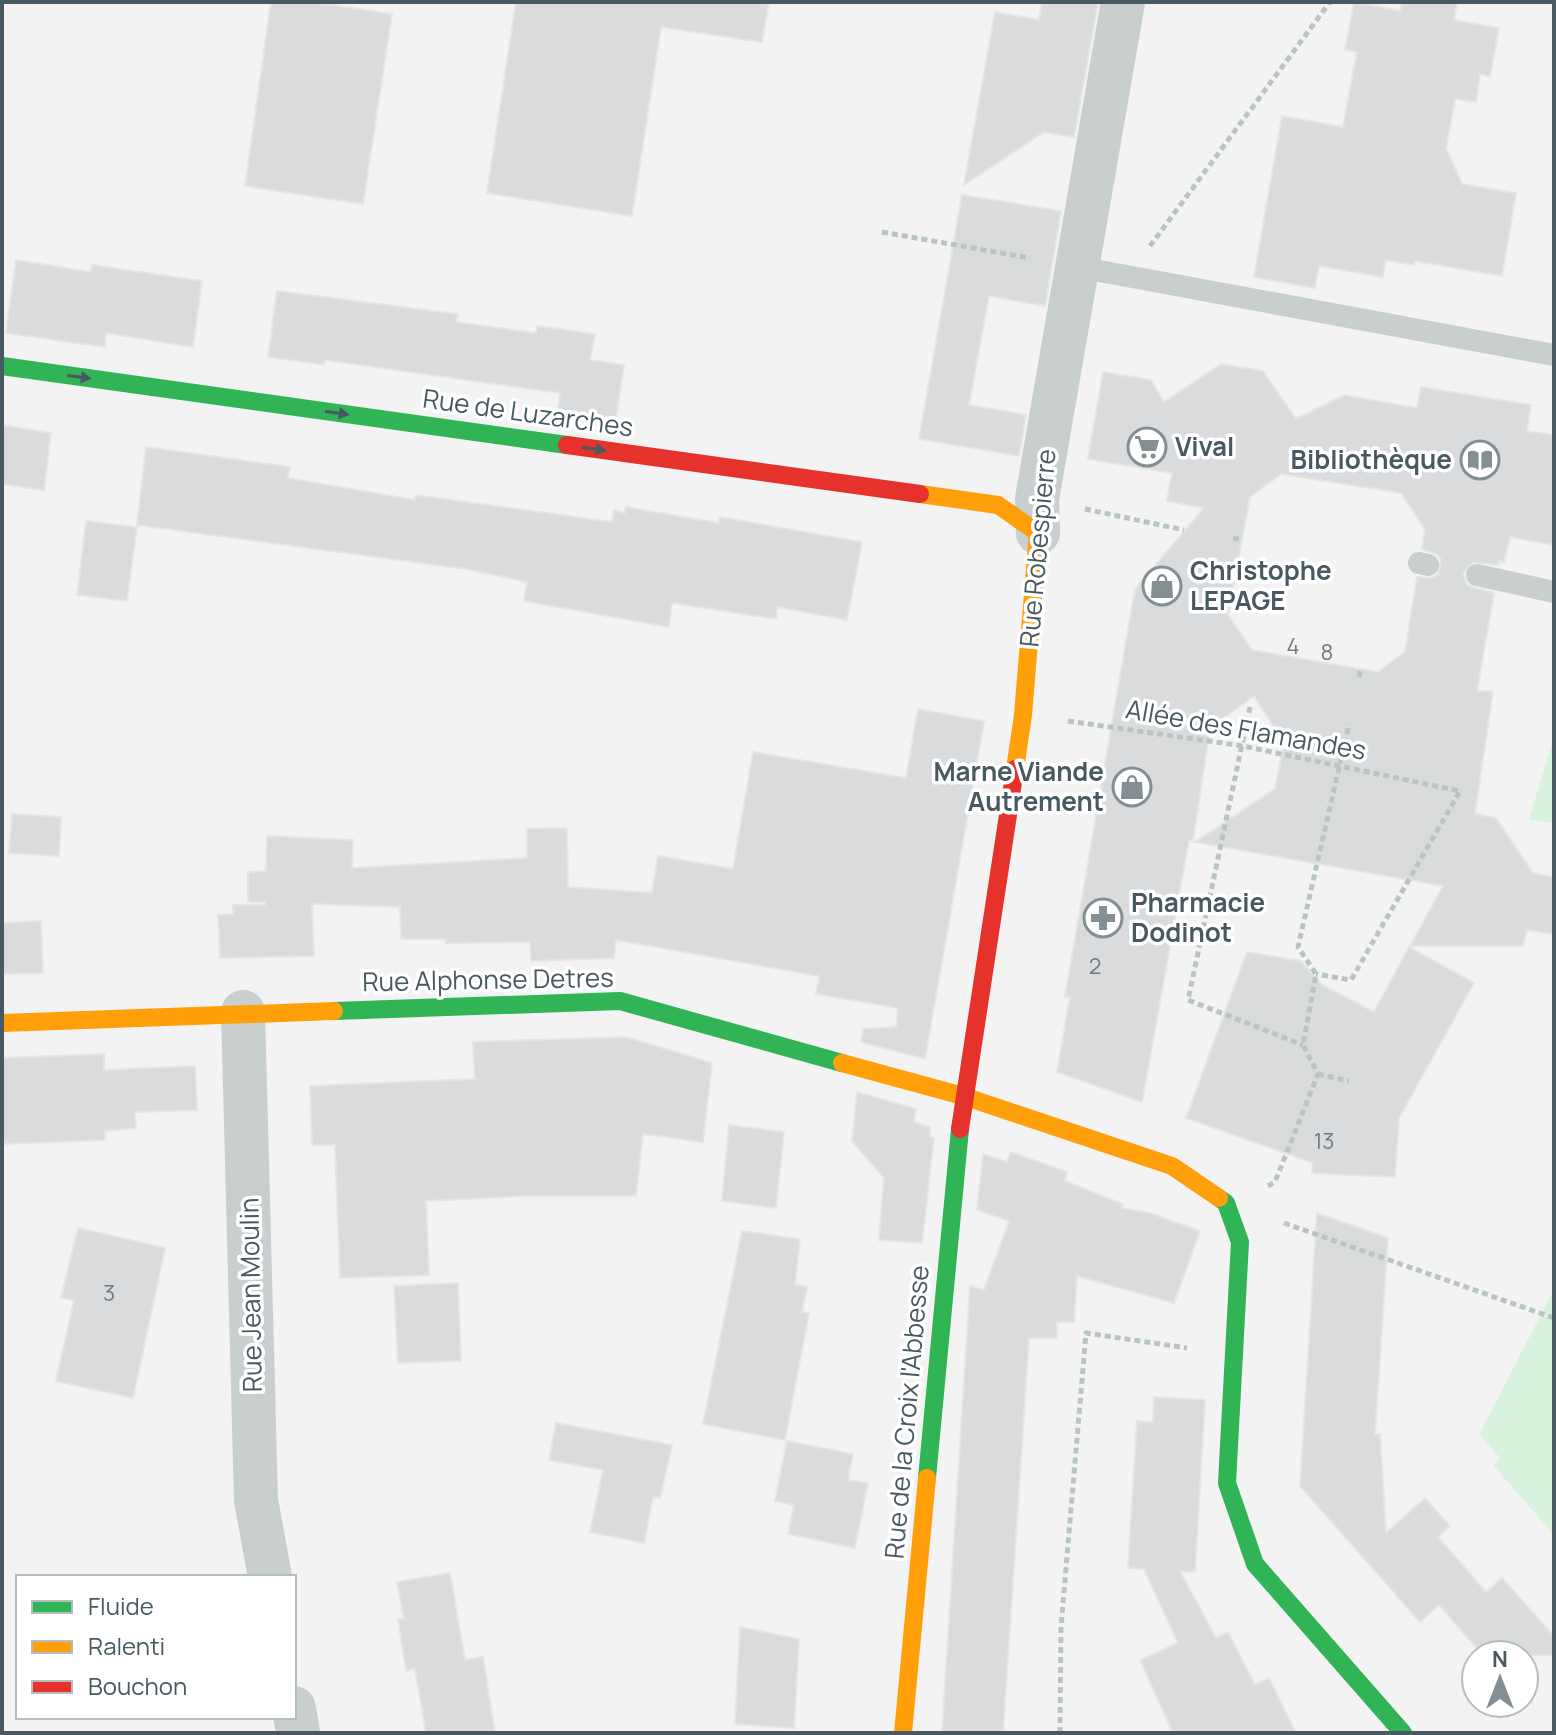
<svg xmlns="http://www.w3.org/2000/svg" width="1556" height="1735" font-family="Manrope,sans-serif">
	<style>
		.green { fill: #d7f3de }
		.building { fill: #d9dbdc; stroke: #e5e5e6; stroke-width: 2; fill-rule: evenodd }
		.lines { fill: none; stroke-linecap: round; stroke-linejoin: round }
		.path { stroke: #b9c6c0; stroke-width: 5; stroke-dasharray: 6 4; stroke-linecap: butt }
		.lane { stroke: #c9cecf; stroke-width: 22 }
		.street { stroke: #c9cecf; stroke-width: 44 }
		.fast { stroke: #30b455; stroke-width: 18 }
		.slow { stroke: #ff9f0a; stroke-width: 18 }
		.jam { stroke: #e5322d; stroke-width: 18 }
		.oneway { fill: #485961 }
		.labels { text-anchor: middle; stroke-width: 7; stroke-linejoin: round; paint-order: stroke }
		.number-label { font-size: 22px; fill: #6e7b81 }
		.street-label { font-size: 26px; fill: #485961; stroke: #fff }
		.poi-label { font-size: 26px; font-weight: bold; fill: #485961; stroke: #fff; text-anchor: start }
	</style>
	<rect width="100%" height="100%" fill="#f3f3f3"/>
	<!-- green -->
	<path class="green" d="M1554,737v86l-25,-4z
		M1554,1289v246l-61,-70 7,-7 -21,-23z"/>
	<!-- building -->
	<path class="building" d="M271,2h42l79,12 -29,190 -118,-18z
		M516,2h253l-7,40 -101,-15 -29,189 -145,-23z
		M1042,2h56l-24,135 -30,-5 -80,53 31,-173 44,8z
		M1354,2l46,9 1,-9h56l-3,18 45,8 -9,49 -10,-3 -4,28 -21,-3 -9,49 16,36 54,9 -14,83 -87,-15 -1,4 -28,-5 -3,17 -64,-11 -4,22 -61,-11 28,-161 61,11 14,-75 -12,-2z
		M962,195l99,16 -16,95 -56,-10 -20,109 57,10 -7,41 -100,-17z
		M16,260l75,12 1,-7 110,16 -9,66 -87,-14 -1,14 -99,-14z
		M277,291l181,23 -2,8 80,11 1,-7 58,8 -5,26 34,5 -8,53 -58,-8 2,-17 -235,-33 -1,5 -56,-8z
		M1221,364l42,7 33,48 48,-24 73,13 4,-21 110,18 -4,26 27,4v110l-44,-8 -6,25 -5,-1 -1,4 -24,-3 -11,11 5,13 26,7 -17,98h16l-18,123 21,4 37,55 21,4v57l-27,-4 -4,16h-113l33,-60 -248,-44 80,-53 9,-46 -30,-47 -44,32 -17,113 -4,-1 -47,262 -85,-30 13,-75h-5l70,-408 69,-81 -37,-7 5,-28 -84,-14 15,-87 48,8 13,22zM1281,474l120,19 24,36 -3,20 15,5 4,6 -3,15 -7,3 -14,-1 -12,75 -27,20 -126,-22 -24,-35 22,-118z
		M2,425l49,8 -7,57 -42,-6z
		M146,447l144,20 -2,11 127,22 1,-5 196,27 2,-12 11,3 1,-6 93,16 1,-6 142,25 -15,78 -70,-13 -1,12 -104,-16 -3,24 -145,-26 3,-19 -61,-13 -329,-44z
		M86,521l51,6 -10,74 -50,-6z
		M918,709l66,12 -59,338 -64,-17 2,-13 33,-2 2,-19 -82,-14 3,-18 -203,-36 -2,18 -83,3 -1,-19 -84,1v-4h-45l-1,-32 -88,-3 2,52 -94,2 -2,-43 15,-1v-9h32v-3h-17v-30l18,-1 1,-35 86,4 -1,28 175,-10v-29l40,-1 1,59 84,6 6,-37 75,13 20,-117 153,26z
		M12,814l49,3 -2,39 -50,-3z
		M41,921l2,52 -41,1v-51z
		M1409,947l65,36 -75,135 -4,59 -83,-4 1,-10 -127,-45 61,-166 54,9 21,24 52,27z
		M626,1037l86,26 -9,79 -60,-8 -7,62h-112l-98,5 3,74 -89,3 -5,-133h-23l-2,-59 165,-7 -2,-37z
		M104,1054v16l91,-4 2,44 -62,2 1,16 -31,3v9l-103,4v-86z
		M857,1092l59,17 -2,13 16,5v10l4,1 -12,105 -43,-3 5,-62 -32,-37z
		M729,1125l55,7 -8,76 -54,-7z
		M1011,1152l56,20 -2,9 58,23 -1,4 28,5 50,18 -26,72 -97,-27 -3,46h-17v16h-28l-26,395h-61l28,-447 14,4 25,-69 -32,-11 6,-56 24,8z
		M1317,1213l71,25 -13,196h5l6,99 39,-35 25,28 -12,11 48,55 16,-14 52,58v19h-71l-44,-50 -19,17 -120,-136z
		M78,1228l87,20 -32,150 -77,-17 18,-81 -13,-2z
		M742,1231l58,8 -5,45 12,3 -5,25 7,1 -24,127 -82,-16z
		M458,1283l3,78 -63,2 -4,-77z
		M1154,1397l51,3 -10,172 -15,-1 36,67 12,-6 27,53 14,-7 27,55h-123l-33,-73 38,-17 -34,-74 -16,-1 9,-147 16,1z
		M556,1423l116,22 -12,53 -7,-1 -9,46 -54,-11 13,-62 -54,-10z
		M787,1441l66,13 -5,26 20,3 -13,65 -67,-14 6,-29 -19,-4z
		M450,1573l15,87 18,-3 12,76h-69l-11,-64 -9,2 -8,-52h6l-7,-37z
		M740,1627l59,12 -5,89 -59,-4z"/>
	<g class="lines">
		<!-- path -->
		<path class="path" d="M882,232l148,26
			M1150,246l180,-244
			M1085,509l99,21
			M1233,538l9,2
			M1359,677l2,-9
			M1250,707l-62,293 115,45
			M1068,721l175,25 217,45 -109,189 -35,-6
			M1318,1074l31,7
			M1268,1186l7,-4 43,-108 -15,-29 13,-71 -18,-27 51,-223
			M1284,1223l270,95
			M1060,1733l1,-106 25,-294 101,15"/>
		<!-- lane -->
		<path class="lane" d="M1078,267l476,88
			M1419,563l9,2
			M1477,575l77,17"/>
		<!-- street -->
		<path class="street" d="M1038,533l-1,-34 86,-497
			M243,1012l13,488 14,77
			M294,1708l4,25"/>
		<!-- fast -->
		<path class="fast" d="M2,366l565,79
			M334,1011l286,-10 222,62
			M1219,1198l7,5 14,39 -13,241 28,81 148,169
			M927,1478l33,-349"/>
		<!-- slow -->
		<path class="slow" d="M920,494l78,11 40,28 -15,182 -8,54
			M2,1023l332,-12
			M842,1063l121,33 209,70 47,32
			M903,1733l24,-255"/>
		<!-- jam -->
		<path class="jam" d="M567,445l353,49
			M960,1129l55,-360"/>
	</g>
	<!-- one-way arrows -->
	<defs><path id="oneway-solid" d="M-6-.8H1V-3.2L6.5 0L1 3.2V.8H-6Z" transform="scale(2)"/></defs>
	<g class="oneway">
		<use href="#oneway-solid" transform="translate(79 377) rotate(8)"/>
		<use href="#oneway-solid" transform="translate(337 413) rotate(8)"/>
		<use href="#oneway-solid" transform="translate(594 449) rotate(8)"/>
	</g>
	<!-- icons -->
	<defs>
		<symbol id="supermarket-ring" viewBox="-11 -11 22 22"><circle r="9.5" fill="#fff" stroke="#848f94" stroke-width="1.5"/><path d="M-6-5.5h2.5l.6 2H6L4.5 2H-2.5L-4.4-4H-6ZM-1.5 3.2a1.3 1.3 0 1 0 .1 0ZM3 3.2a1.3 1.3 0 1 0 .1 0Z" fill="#848f94"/></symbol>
		<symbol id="library-ring" viewBox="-11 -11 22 22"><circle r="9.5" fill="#fff" stroke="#848f94" stroke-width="1.5"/><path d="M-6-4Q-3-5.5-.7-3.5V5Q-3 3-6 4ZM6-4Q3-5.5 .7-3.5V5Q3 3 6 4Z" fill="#848f94"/></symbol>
		<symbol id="shop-ring" viewBox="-11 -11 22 22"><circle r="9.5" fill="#fff" stroke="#848f94" stroke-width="1.5"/><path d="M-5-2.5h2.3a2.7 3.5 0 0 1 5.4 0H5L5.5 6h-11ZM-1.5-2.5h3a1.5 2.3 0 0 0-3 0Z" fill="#848f94"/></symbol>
		<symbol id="pharmacy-ring" viewBox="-11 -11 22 22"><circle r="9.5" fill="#fff" stroke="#848f94" stroke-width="1.5"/><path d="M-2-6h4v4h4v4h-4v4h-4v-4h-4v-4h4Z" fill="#848f94"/></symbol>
	</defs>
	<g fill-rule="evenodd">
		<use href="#supermarket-ring" x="1125" y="425" width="44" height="44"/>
		<use href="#library-ring" x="1458" y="438" width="44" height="44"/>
		<use href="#shop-ring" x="1140" y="564" width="44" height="44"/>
		<use href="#shop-ring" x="1110" y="765" width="44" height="44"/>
		<use href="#pharmacy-ring" x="1081" y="896" width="44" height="44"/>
	</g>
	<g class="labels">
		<!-- number labels -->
		<g class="number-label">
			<text x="1293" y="654">4</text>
			<text x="1327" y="660">8</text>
			<text x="1095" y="974">2</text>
			<text x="1324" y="1149">13</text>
			<text x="109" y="1301">3</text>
		</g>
		<!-- street labels -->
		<g class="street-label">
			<text transform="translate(528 413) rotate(8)" y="9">Rue de Luzarches</text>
			<text transform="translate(1038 548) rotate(-85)" y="9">Rue Robespierre</text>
			<text transform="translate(1246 730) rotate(10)" y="9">Allée des Flamandes</text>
			<text transform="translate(488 980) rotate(-1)" y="9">Rue Alphonse Detres</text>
			<text transform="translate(251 1295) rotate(-91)" y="9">Rue Jean Moulin</text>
			<text transform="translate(907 1412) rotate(-85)" y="9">Rue de la Croix l'Abbesse</text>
		</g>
		<!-- poi labels -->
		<g class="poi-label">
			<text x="1175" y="456">Vival</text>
			<text x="1452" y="469" text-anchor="end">Bibliothèque</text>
			<text x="1190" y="580">Christophe<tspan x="1190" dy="30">LEPAGE</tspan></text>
			<text x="1104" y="781" text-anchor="end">Marne Viande<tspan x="1104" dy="30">Autrement</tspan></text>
			<text x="1131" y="912">Pharmacie<tspan x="1131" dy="30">Dodinot</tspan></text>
		</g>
	</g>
	<!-- border -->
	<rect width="1556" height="1735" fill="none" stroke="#485961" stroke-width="8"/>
	<!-- legend -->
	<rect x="16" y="1575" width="280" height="144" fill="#ffffff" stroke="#b6bdc0" stroke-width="2"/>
	<rect x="32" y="1601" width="40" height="12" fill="#30b455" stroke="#b6bdc0" stroke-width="2"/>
	<text x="88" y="1615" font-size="24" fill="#485961">Fluide</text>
	<rect x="32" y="1641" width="40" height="12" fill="#ff9f0a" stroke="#b6bdc0" stroke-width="2"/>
	<text x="88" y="1655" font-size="24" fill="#485961">Ralenti</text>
	<rect x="32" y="1681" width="40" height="12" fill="#e5322d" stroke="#b6bdc0" stroke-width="2"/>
	<text x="88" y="1695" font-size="24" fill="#485961">Bouchon</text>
	<!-- north arrow -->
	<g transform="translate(1500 1679)"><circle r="38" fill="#ffffff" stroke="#b6bdc0" stroke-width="2"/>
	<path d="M0-6L14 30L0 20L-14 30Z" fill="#848f94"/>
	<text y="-12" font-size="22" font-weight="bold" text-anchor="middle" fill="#485961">N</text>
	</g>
</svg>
